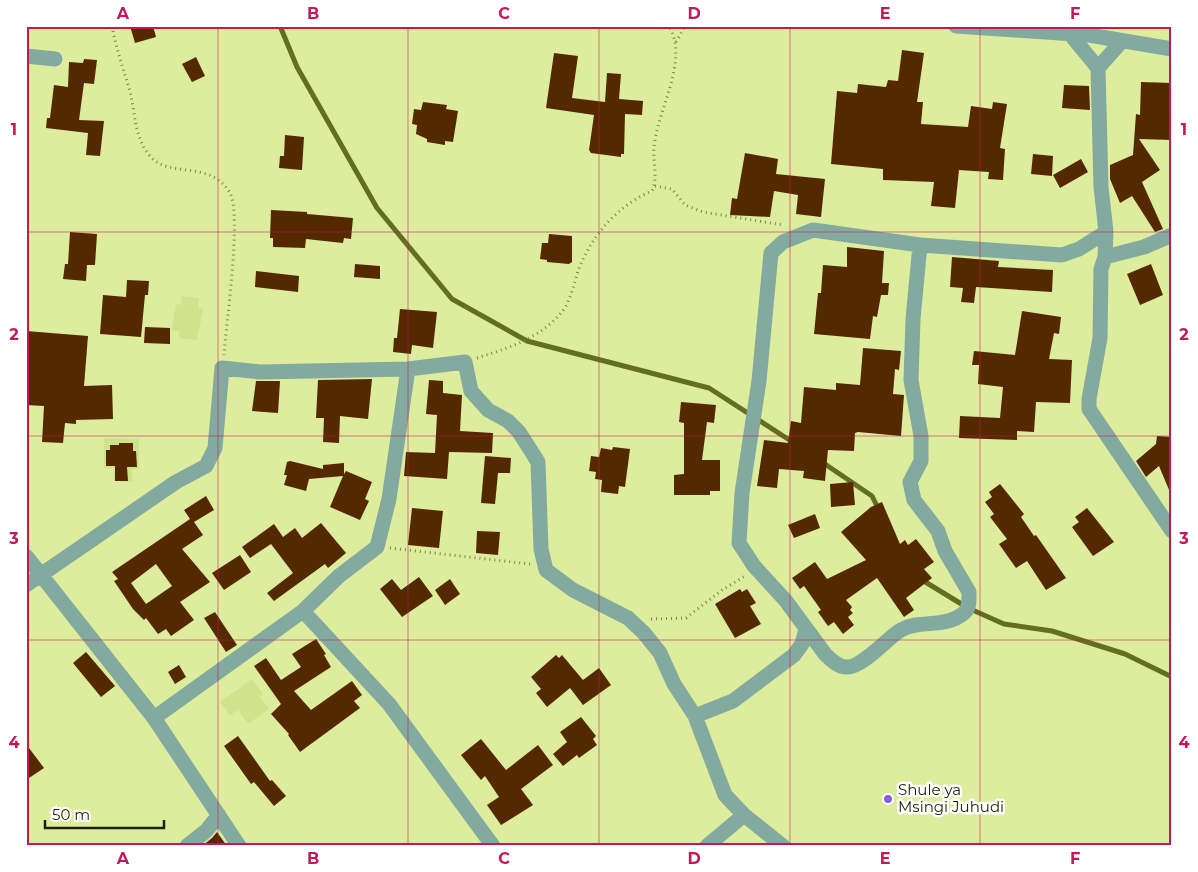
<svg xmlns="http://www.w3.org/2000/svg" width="1198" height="872" font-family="Montserrat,sans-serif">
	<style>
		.built { fill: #d2e18c }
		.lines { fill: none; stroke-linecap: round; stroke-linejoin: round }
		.stream { stroke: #646e20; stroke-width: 5 }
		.building { fill: #542900; fill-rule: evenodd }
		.path { stroke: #7c854f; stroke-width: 3; stroke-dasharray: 1 4; stroke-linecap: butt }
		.minor { stroke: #83aa9f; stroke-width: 15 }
		.grid { fill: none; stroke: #c2185b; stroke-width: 1; stroke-opacity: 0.55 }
		.poi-dot { fill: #895ed8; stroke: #fff; stroke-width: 2 }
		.labels { text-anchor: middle; stroke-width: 5; stroke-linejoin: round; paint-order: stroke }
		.poi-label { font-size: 15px; fill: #1d2203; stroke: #fff; text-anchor: start }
		.neatline { fill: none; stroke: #c2185b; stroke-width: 2 }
		.grid-label { font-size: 16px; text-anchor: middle; font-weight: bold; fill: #c2185b }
	</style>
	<rect width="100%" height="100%" fill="#deec9e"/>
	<!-- built -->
	<path class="built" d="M182,296l17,2 -1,10 5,1 -6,31 -18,-2v-7l-7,-1 4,-26 5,1z
		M104,438l35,1v30h-7v13l-19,-1 1,-13h-10z
		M252,679l11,15 -3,3 9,12 -21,15 -10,-14 -8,5 -10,-13z"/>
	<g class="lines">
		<!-- stream -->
		<path class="stream" d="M280,26l17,41 80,141 75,91 75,42 182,47 85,55
			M822,462l50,34 7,14
			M922,580l46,28 36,16 48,7 73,23 47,23"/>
	</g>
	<!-- building -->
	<path class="building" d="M130,26h23l3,11 -21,6z
		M902,50l22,3 -7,49h6l-2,22 47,3 3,-21 21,3 1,-7 14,2 -7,44 5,1 -2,31 -15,-1 1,-7 -30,-2 -4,38 -24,-2 3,-24 -51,-2v-11l-52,-5 6,-73 20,2 1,-9 28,3 2,-7 10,1z
		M554,53l24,3 -6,42 33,4 2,-29 14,1 -2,25 24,2 -1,14 -17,-1 -1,40h-3v3l-30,-4 -2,-3 5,-35 -48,-7z
		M196,57l9,19 -13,6 -10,-18z
		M84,59l13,1 -3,24 -10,-1 -5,37 25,1 -4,35 -14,-1 2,-22 -42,-5 1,-10h3l4,-33 14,2 1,-25 14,1z
		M1141,82l31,1v57l-33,-1 21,31 -18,12 21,47 -8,3 -23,-36 -12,7 -10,-24v-14l23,-10 3,-41 4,1z
		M1064,85l25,1 1,24 -28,-2z
		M423,102l24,3 -1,4 12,2 -5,31 -8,-1v4l-18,-3v-3l-11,-5 1,-9 -5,-1 2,-15 7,1z
		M285,135l19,2 -2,33 -23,-2 1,-12h4z
		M745,153l33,6 -2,15 49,5 -4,38 -25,-3 2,-19 -24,-4 -4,26 -40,-2 2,-17 5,1z
		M1033,154l20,2 -1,20 -21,-2z
		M1081,159l7,13 -28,16 -7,-13z
		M271,210l36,2v2l46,4 -2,21 -7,-1 -1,5 -37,-4 -1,9 -32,-1v-9h-3z
		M70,232l27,2 -2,31h-8l-1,16 -23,-2 2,-15h3z
		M549,234l23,2v26l-3,2 -22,-2v-2l-7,-1 2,-16h6z
		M847,247l37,4 -2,32h7l-1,12h-7l-4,22 -4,-1 -3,23 -56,-5 4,-41h3l2,-28 24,2z
		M952,257l47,4 -1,6 55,3 -1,22 -76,-5 -2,16 -13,-1 2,-14 -13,-1z
		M355,264l25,2v13l-26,-2z
		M1151,264l12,31 -23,10 -13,-31z
		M256,271l43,5 -1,16 -43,-5z
		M127,280l22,1 -1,14h-3l-4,42 -41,-3 3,-39 23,2z
		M400,309l37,3 -4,36 -21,-3 -1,9 -18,-2 1,-14h3z
		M1022,311l39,6 -2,17 -5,-1 -5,26 23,1 -2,43 -34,-1 -2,30 -17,-1v9l-58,-2 1,-22 40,2 3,-31 -25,-3 1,-19h-7l2,-14 41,4z
		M145,327l25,1v16l-26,-1z
		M26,331l62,5 -4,50 28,-1 1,34 -37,1v4l-11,-1 -2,20 -21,-1 2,-36 -18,-1z
		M863,348l38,3 -2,19 -4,-1 -2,25 11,1 -3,41 -43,-4 -3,1 -1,18 -26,-1 -3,31 -22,-3 1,-7 -25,-2 -2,19 -20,-2 7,-46 24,3 3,-22 10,2 3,-36 32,3v-7l24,2z
		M372,379l-4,40 -28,-3 -1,27 -16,-1 1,-24h-8l2,-38z
		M429,380l14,1v12l19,2 -2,36 33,2 -1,20 -43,-1 -2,27 -43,-3 2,-24 29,1 2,-38 -11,-1z
		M256,381h24l-2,32 -26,-2z
		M681,402l35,3 -2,18 -7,-1 -5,38h18v31h-10v4h-36v-20l10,-1v-51l-5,-1z
		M1157,436l15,1v60l-13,-31 -13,11 -10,-16 20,-17z
		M119,443h14v8h3l1,16h-10l1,14h-13v-15h-9v-16h4v-5h9z
		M613,447l17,2 -5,38 -6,-1 -1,8 -17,-2 1,-12 -7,-1 1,-7 -7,-1 2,-15 8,1 2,-9 11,2z
		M485,456l26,2 -1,15h-12l-3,31 -14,-1z
		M290,461l33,8v-4l21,-2v11l2,-3 26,11 -7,17 4,2 -9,19 -30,-13 13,-31 -34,3 -3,12 -22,-6 3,-10h-3l3,-13z
		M853,482l2,23 -24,2 -1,-23z
		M1000,484l24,30 -3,3 13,19 2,-1 30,43 -20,12 -19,-29 -11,7 -17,-24 8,-5 -17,-22 4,-3 -9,-12 7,-5 -3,-5z
		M206,496l8,14 -20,12 9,13 -21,14 28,33 -30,20 14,18 -23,16 -5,-7 -8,5 -12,-16 -2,2 -11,-11 -19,-28 4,-2 -6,-7 78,-53 -6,-9zM156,564l16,22 -26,18 -15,-21z
		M882,502l18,42 5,-4 3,5 8,-6 18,23 -10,7 8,9 -26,20 8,12 -10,7 -27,-39 -31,22 6,7 -2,3 3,3 -5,4 6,8 -11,9 -9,-12 -6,4 -10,-14 3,-2 -17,-24 -4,3 -8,-11 23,-16 12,17 39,-19 -25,-28 30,-25z
		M412,508l31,3 -4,37 -31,-3z
		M1087,508l27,34 -21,14 -21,-29 7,-5 -4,-5z
		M815,514l5,14 -26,10 -6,-13z
		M321,523l25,30 -18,15 -3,-4 -51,37 -7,-8 26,-20 -22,-29 -21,14 -8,-11 32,-23 9,13 12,-9 7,10z
		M477,531l23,1 -2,23 -22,-2z
		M240,555l11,17 -27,18 -12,-17z
		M419,577l14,19 -31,21 -22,-28 12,-10 9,11z
		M450,579l10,15 -15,11 -10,-15z
		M740,589l2,3 5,-3 9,14 -6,3 11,18 -26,14 -20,-34z
		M215,612l22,33 -11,7 -22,-34z
		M316,639l10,15 -2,1 7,12 -37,24 17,19 41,-29 10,14 -8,6 6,7 -60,44 -12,-17 1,-1 -18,-20 10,-10 -27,-38 12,-8 15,22 20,-13 -9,-13z
		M86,652l29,34 -14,11 -28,-34z
		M556,655l3,3 3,-3 21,25 16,-12 12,17 -28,20 -13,-17 -23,19 -11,-14 5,-4 -10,-12z
		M179,665l7,12 -11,7 -7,-12z
		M581,717l15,19 -3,3 4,6 -18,13 -2,-3 -14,11 -10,-12 14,-12 -7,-10z
		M238,736l32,45 2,-1 14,16 -12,10 -20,-24 -3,2 -27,-38z
		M481,739l25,31 32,-25 15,20 -32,24 12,16 -32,20 -14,-20 12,-8 -14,-21 -4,4 -20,-25z
		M26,744l18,24 -18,12z
		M217,832l10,14h-25l10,-8z"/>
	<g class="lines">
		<!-- path -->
		<path class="path" d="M112,26c4,22 11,42 17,62 7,24 4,48 21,68 19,23 60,3 80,37 12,21 -4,132 -6,162
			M676,42l9,-16
			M655,186l17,3 13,16 18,7 80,13
			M477,358c31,-10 62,-19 84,-45 9,-10 13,-29 17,-42 13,-35 40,-66 74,-80 6,-13 1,-27 2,-42 2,-38 36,-87 15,-123
			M390,548l140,16
			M651,619l35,-1 36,-28 23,-14"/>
		<!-- minor -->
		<path class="minor" d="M956,26l133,9 83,14
			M1070,34l28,34
			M1122,41l-24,27 3,119 5,45 -1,25 -4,12 -1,69 -11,61v10l83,122
			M26,56l29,3
			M920,245l-7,74 -2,61 10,56v25l-11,21 4,18 24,31 7,20 24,41c0,7 1,16 -5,21 -19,16 -44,6 -63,17 -14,8 -37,36 -53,37 -9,1 -17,-7 -23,-13l-39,-53 -32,-35 -15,-23 3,-50 17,-112 12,-128 12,-11 30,-12 107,15 142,10 17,-6 27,-17
			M1105,257l39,-10 28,-12
			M26,556l128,162 85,128
			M26,585l150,-103 30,-16 9,-18 7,-80 38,4 148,-3 57,-7 6,29 17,19 20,11 11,11 19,30 3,87 5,21 27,20 55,28 16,15 16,20 14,31 21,32 30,79 19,20 39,31
			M303,611l86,93 104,142
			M695,716l38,-15 61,-46 8,-11 4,-15
			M154,718l149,-107 36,-35 38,-29 12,-48 19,-130
			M187,846l19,-15 13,-16
			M707,846l37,-31"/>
	</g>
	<!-- grid -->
	<path class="grid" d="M218,26v820M408,26v820M599,26v820M790,26v820M980,26v820M26,232h1146M26,436h1146M26,640h1146"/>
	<!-- markers -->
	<circle class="poi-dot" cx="888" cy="799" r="5"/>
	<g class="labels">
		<!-- poi labels -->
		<g class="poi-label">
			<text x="898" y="795">Shule ya<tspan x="898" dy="17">Msingi Juhudi</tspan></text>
		</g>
	</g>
	<!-- border -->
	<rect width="1198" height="872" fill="none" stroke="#ffffff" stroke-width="55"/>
	<!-- scale -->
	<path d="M45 820v8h119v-8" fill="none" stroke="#1d2203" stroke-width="2.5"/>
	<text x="52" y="820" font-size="15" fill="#1d2203" stroke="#ffffff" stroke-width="4" paint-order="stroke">50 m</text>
	<rect x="28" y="28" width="1142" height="816" class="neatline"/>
	<g class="grid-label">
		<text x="123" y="19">A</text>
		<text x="313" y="19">B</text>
		<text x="504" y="19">C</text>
		<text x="694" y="19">D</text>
		<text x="885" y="19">E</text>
		<text x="1075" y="19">F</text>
		<text x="14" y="135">1</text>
		<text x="1184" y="135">1</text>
		<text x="14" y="340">2</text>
		<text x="1184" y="340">2</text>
		<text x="14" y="544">3</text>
		<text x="1184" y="544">3</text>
		<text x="14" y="748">4</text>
		<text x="1184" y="748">4</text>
		<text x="123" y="864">A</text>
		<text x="313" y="864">B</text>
		<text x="504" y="864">C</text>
		<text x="694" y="864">D</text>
		<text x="885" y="864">E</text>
		<text x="1075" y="864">F</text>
	</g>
</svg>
